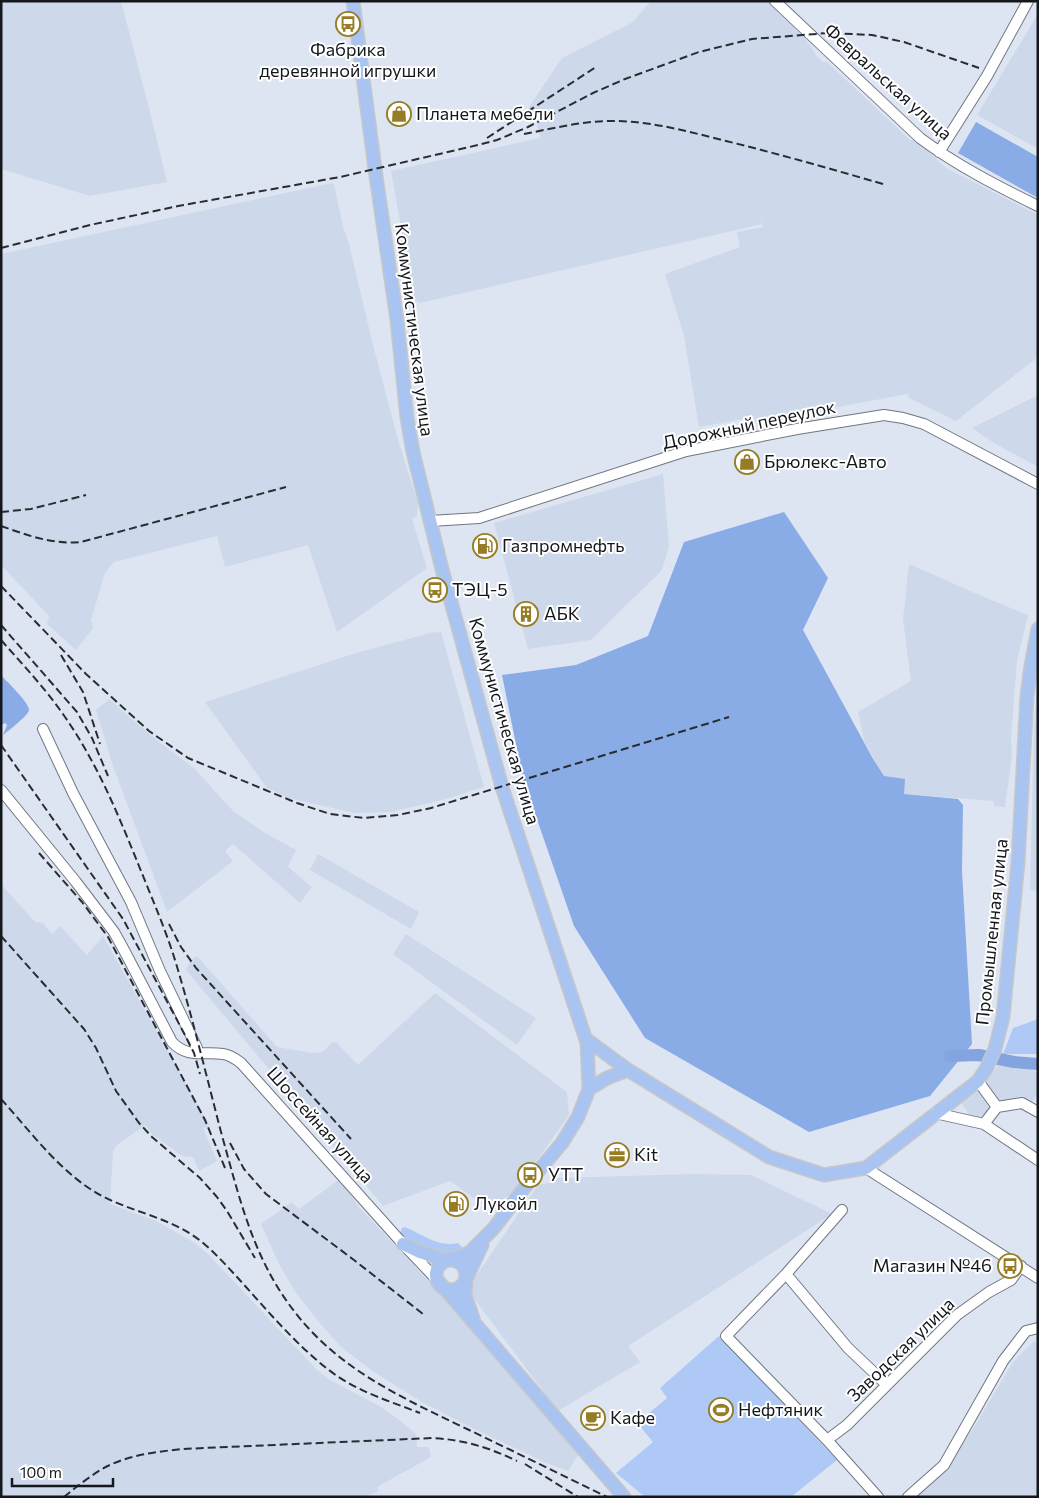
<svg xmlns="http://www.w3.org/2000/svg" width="1039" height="1498" font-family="Commissioner,sans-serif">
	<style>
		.built { fill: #cdd8eb }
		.green { fill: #afc9f7 }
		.forest { fill: #89abe6 }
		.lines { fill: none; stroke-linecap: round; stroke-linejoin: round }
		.river { stroke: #83a4df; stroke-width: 12 }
		.minor-casing { stroke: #707681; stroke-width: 12 }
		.major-casing { stroke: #c7c7c8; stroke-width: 15 }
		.minor { stroke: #fff; stroke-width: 10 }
		.major { stroke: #aac4f2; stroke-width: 12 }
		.rail { stroke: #292d32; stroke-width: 2; stroke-dasharray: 8 4; stroke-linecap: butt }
		.labels { text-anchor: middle; stroke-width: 4; stroke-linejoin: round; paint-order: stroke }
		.poi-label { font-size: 18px; fill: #14171b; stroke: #fff; text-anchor: start }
		.street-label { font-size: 18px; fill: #14171b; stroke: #fff }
	</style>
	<rect width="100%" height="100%" fill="#dee5f2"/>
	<!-- built -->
	<path class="built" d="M1,1h120l29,111 17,70 -77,14 -89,-27z
		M651,1h116l38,37 13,20 5,4h4l83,78 5,-1 31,29 92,47v142l-82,64 -47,-23 -1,-4 -153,28 -1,-5 -55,10 -15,-91 -19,-62 75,-27 -3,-15 26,-5 -7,-35 6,32 -342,79 -6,-3 -23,-129 149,-33 -4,-18 20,-12 -20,11 -7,-12 33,-49 71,-36z
		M1038,14v135l-61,-34z
		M332,183l2,1 9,43 6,17 23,97 27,102 19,60 -1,13 -5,3 15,49 -90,64 -29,-87 -83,22 -8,-31 -103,26 -9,11 -14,47 2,8 -17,22 -29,-26 2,-8 -48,-51v-311z
		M1038,395v72l-44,-24 -22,-15z
		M663,474l6,72 -7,24 -71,70 -63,9 -34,-126z
		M909,564l68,30 51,21 -11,46 -6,76 1,18 -7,52 -11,-1v-5l-90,-7 -20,-18 -20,-35 -6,-29 53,-31 -8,-62z
		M441,632l43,155 -42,13 -51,12 -37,1 -65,-15 -22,-10 -62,-86 148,-48 77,-21z
		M1038,677v214l-8,-1 4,-164z
		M109,699l45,39 41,31 38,42 32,22 31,17 -8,17 24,20 -12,16 -67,-59 -8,7 8,10 -66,51 -54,-146 -17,-56z
		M318,854l101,58 -8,17 -101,-59z
		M1,884l34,38 8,1 9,11 8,-8 27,29 16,-19 107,190 -7,2 14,33 -18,10 -6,-14 -11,-1 -30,-22 -7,-9 -29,21 -3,6 -3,52 46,17 37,21 15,12 109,116 13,10 53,28 15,11 18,15 1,13h12l2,10 -54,30 1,4 -13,6h-364z
		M406,934l130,84 -19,27 -124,-91z
		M197,956l80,91 35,6 10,-1 11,-10 4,1 21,22 77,-72 132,99 2,23 -26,37 -33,43 -22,13 -38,-27 -67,25 -197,-236 4,-9z
		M999,1064l31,4 8,5v20l-8,13 -33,-2 -23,17 -13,-18 18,-13z
		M694,1174l57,1 81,39 -204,132 12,16 -82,49 -91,-122 71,-104 10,-2 10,-5z
		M340,1179l18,27 124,132 96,117 -10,16 -24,-9 -72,-34 -50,-26 -48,-30 -33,-25 -23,-26 -22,-28 -17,-29 -18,-40 31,-22 7,7z
		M1034,1341l4,3v153h-121l24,-22 30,-43 42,-70z"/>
	<!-- green -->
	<path class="green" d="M1038,1019v35h-35l10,-26z
		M405,1227c17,7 34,21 53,16l5,5 -3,4 -12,5 -39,-14 -9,-10 2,-5z
		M719,1336l118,124 -46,37h-146l-29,-24 37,-31 -16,-19 30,-25 -7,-10z"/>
	<!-- forest -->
	<path class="forest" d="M976,122l62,35v41l-80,-45z
		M784,512l44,66 -25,52 69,127 12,19 21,3 -1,15 54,5 5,6 -1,66 10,173 -42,52 -121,36 -164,-94 -71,-112 -51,-147 -21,-104 74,-10 72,-29 36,-94z
		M1,675c6,7 28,27 28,35 -1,6 -21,21 -26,25l4,-10 -2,-2 -4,2z"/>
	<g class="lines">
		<!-- river -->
		<path class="river" d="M949,1056l30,-1 35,7 24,2"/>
		<defs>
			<path id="minor" d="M775,1l145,137c36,27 77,48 118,68
				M939,152l48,-76 41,-75
				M430,521l49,-3 207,-67 111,-22 87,-14 19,3 21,6 114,60
				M43,729l30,64 58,109 29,69 37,77
				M1,790l75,92 38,50 11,20 47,90c16,17 31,9 51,12 7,1 13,5 18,9l162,181 36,38
				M978,1081l19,26 25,-4 16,9
				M935,1113l49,11 54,36
				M984,1124l13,-17
				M866,1168l172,110
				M842,1210l-56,64 -60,62 101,104 51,57
				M786,1274l62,74 39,37
				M827,1440l20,-15 110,-110 32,-23 22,-12 10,-14
				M908,1497l36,-32 59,-104 23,-30 12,-3"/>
			<path id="major" d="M353,1l22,168 22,151 10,98 6,34 29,117 60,218 85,256 2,46
				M586,1039l42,31 141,87 55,18 42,-7 112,-87 9,-14 8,-18 8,-32 15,-155 9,-166 4,-30 7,-37
				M403,1244l17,8 26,8 16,-4 8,-4 24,-24 34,-45 34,-40 16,-26 11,-28 18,-11 21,-8
				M436 1275a15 15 0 1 1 30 0a15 15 0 1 1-30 0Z
				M439,1282l185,215
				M473,1318l-8,-23 1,-16 16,-34"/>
		</defs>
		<!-- minor casing -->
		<use href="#minor" class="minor-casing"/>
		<!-- major casing -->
		<use href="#major" class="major-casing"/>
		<!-- minor -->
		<use href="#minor" class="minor"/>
		<!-- major -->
		<use href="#major" class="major"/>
		<!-- rail -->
		<path class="rail" d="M524,134c31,-6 62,-14 94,-13 37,1 72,11 108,20 53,13 105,28 157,43
			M487,138l109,-71
			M1,248l89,-23 88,-19 162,-29 138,-32 19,-5 31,-13 65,-34 32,-14 74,-27 53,-13 76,-6 44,2 32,7 75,26
			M1,512l30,-3 55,-14
			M1,526c26,9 52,19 80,16l205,-55
			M1,586l85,88 63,57 39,27 109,45 33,11 34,4 34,-3 33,-7 298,-91
			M1,625l76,87 15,26 16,38
			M1,640c22,25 45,49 64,77 32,46 53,97 74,149 14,35 29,69 39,104 16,54 29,108 43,162 21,75 35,141 91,200 43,45 99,70 155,97 46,22 93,45 140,68
			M61,655l22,37 17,52
			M1,745l122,174 62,116 9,18 6,21
			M39,853l43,49 26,35 97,183 20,48
			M169,924l12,23 15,21 155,171
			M1,936l83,93 12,19 20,43 23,32 13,14 48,41 17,19 10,14 28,47
			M1,1099c31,34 60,75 101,97 33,17 70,22 100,46 13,11 24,23 35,35 31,34 62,72 100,99 25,17 55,26 83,37
			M230,1143l14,26 22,25 88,66 69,54
			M525,1464l53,33
			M64,1497c12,-10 25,-20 38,-28 25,-14 53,-17 80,-20l251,-11c31,2 55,9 84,23"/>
	</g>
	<!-- icons -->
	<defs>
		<symbol id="bus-ring" viewBox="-11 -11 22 22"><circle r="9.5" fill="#fff" stroke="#967d25" stroke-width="1.5"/><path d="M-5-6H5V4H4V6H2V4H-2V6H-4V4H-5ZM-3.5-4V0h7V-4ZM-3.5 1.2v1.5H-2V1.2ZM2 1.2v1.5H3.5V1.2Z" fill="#967d25"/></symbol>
		<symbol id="shop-ring" viewBox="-11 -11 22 22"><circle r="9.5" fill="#fff" stroke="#967d25" stroke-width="1.5"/><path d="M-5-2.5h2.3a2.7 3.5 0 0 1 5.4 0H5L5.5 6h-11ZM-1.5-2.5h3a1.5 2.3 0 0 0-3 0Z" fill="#967d25"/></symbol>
		<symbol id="fuel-ring" viewBox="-11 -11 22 22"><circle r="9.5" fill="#fff" stroke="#967d25" stroke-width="1.5"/><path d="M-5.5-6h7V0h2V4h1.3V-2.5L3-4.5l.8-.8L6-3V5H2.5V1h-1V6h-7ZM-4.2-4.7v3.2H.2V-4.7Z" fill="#967d25"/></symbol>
		<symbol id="building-ring" viewBox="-11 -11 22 22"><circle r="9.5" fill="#fff" stroke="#967d25" stroke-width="1.5"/><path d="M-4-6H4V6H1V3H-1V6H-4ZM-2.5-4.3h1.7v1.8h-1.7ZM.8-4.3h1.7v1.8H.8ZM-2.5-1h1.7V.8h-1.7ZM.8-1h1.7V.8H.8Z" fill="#967d25"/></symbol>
		<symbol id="office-ring" viewBox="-11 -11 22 22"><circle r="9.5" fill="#fff" stroke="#967d25" stroke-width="1.5"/><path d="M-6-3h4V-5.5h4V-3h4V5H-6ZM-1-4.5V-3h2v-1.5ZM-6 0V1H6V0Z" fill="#967d25"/></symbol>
		<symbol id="stadium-ring" viewBox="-11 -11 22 22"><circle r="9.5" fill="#fff" stroke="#967d25" stroke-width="1.5"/><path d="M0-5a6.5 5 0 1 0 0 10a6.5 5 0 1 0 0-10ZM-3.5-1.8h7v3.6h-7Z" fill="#967d25"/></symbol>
		<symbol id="cafe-ring" viewBox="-11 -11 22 22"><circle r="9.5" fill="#fff" stroke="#967d25" stroke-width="1.5"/><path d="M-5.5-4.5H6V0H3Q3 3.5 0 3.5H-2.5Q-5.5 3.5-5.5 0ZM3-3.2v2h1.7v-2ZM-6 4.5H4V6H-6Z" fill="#967d25"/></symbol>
	</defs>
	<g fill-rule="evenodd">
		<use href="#bus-ring" x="334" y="10" width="28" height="28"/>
		<use href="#shop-ring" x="385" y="100" width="28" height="28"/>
		<use href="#shop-ring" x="733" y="448" width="28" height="28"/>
		<use href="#fuel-ring" x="471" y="532" width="28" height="28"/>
		<use href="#bus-ring" x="421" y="576" width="28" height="28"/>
		<use href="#building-ring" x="512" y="600" width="28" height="28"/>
		<use href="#office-ring" x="603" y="1141" width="28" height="28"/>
		<use href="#bus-ring" x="516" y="1161" width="28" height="28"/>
		<use href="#fuel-ring" x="442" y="1190" width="28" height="28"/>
		<use href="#bus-ring" x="996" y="1252" width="28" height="28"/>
		<use href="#stadium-ring" x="707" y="1396" width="28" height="28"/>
		<use href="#cafe-ring" x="579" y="1404" width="28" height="28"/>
	</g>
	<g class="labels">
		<!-- poi labels -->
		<g class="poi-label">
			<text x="348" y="56" text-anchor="middle">Фабрика<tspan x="348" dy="21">деревянной игрушки</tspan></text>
			<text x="416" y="120">Планета мебели</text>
			<text x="764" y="468">Брюлекс-Авто</text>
			<text x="502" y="552">Газпромнефть</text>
			<text x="452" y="596">ТЭЦ-5</text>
			<text x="544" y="620">АБК</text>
			<text x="634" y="1161">Kit</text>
			<text x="548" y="1181">УТТ</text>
			<text x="474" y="1210">Лукойл</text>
			<text x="992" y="1272" text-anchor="end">Магазин №46</text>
			<text x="738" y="1416">Нефтяник</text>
			<text x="610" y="1424">Кафе</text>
		</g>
		<!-- street labels -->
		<g class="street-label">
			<text transform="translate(888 82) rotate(42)" y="6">Февральская улица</text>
			<text transform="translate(414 330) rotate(83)" y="6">Коммунистическая улица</text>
			<text transform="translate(749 425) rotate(-12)" y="6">Дорожный переулок</text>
			<text transform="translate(504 721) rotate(74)" y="6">Коммунистическая улица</text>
			<text transform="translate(992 932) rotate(-84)" y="6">Промышленная улица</text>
			<text transform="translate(320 1125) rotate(48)" y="6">Шоссейная улица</text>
			<text transform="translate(901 1350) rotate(-44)" y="6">Заводская улица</text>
		</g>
	</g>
	<!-- border -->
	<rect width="1039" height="1498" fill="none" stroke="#14171b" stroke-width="5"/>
	<!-- scale -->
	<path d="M12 1478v8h101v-8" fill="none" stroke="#14171b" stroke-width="2.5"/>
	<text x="20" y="1478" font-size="15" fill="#14171b" stroke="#ffffff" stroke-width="4" paint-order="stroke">100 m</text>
</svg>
